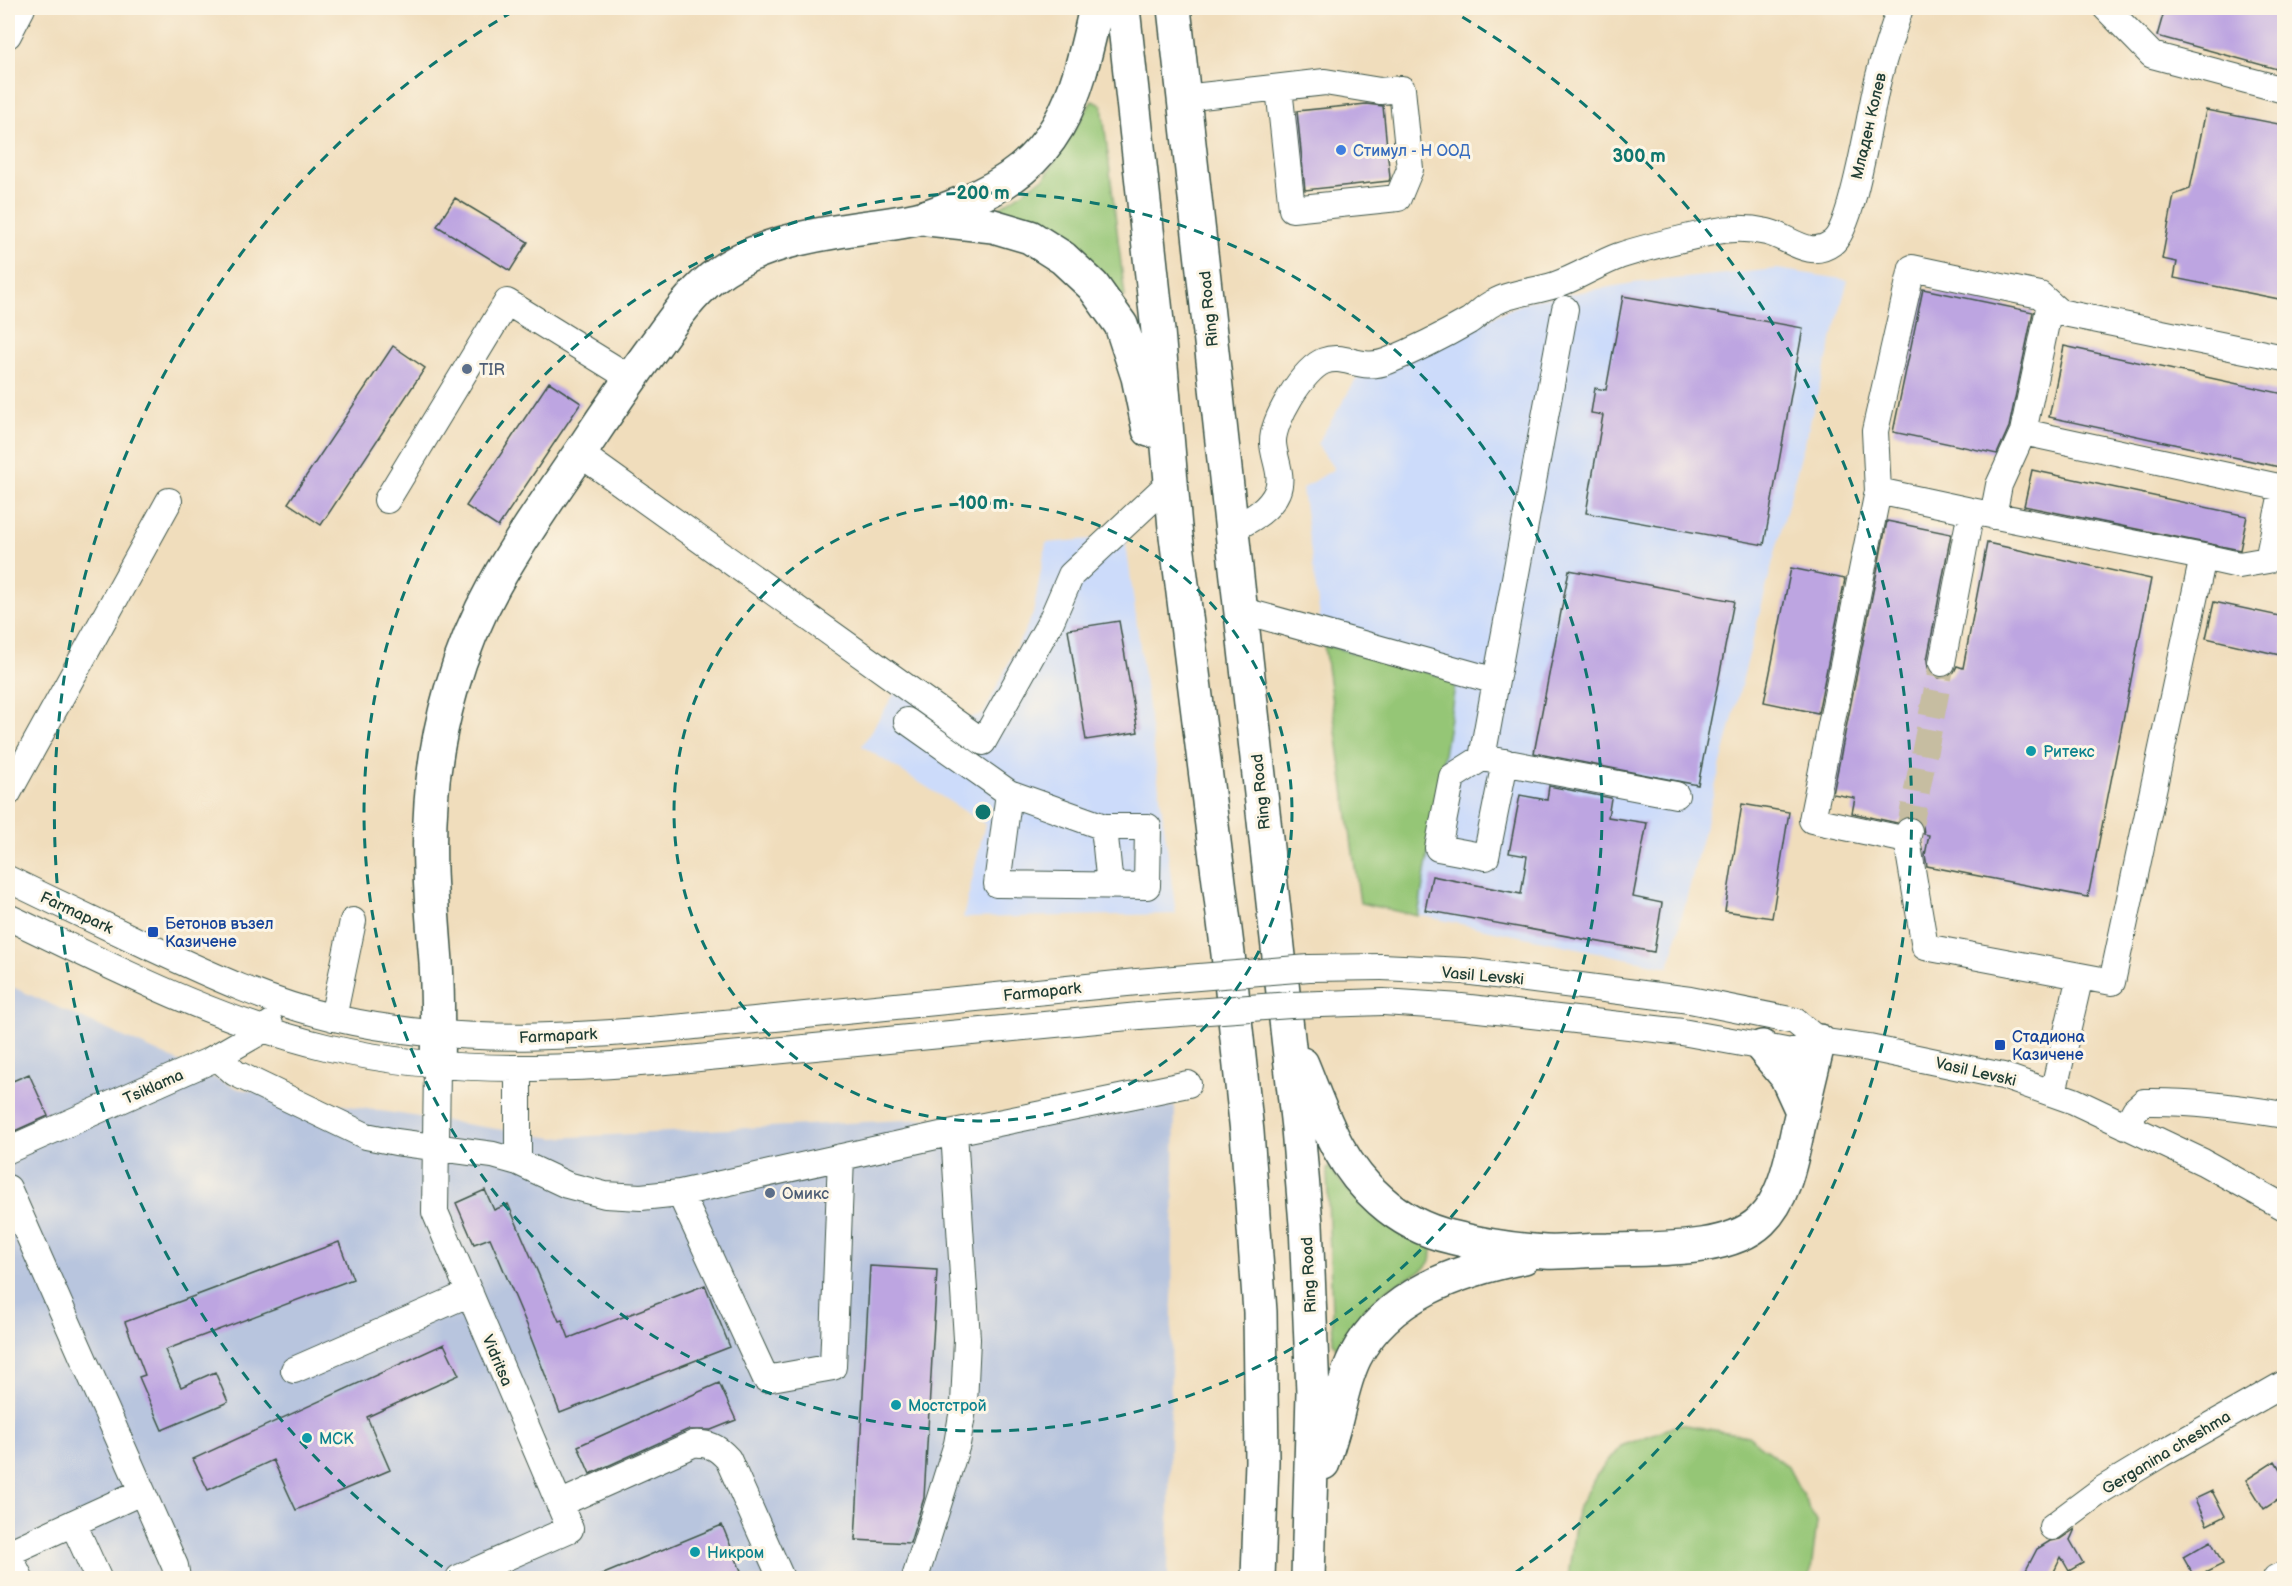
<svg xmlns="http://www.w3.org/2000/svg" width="2292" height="1586" font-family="'Balsamiq Sans',sans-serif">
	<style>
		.built { fill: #ccdbfa }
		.industrial { fill: #b8c5de }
		.green { fill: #95c676; stroke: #5a8255; stroke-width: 1.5 }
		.building { fill: #bda5e1 }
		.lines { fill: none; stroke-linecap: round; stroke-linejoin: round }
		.minor-tunnel { stroke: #c6bda1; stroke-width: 26; stroke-dasharray: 26 13; stroke-linecap: butt }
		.minor-casing { stroke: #3e5548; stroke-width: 28 }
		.highway-casing { stroke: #3e5548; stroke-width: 36 }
		.minor { stroke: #fff; stroke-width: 26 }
		.highway { stroke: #fff; stroke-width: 33 }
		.minor-bridge-casing { stroke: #3e5548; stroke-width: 28; stroke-linecap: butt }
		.minor-bridge { stroke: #fff; stroke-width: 26 }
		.ring { fill: none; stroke: #0f766e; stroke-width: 3; stroke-dasharray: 10 8 }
		.shop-dot { fill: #3f7fe0; stroke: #fcf5e5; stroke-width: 2 }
		.service-dot { fill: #5c6f8a; stroke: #fcf5e5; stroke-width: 2 }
		.culture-dot { fill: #0f9aa8; stroke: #fcf5e5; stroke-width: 2 }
		.transit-dot { fill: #1a4fb4; stroke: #fcf5e5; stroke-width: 2 }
		.labels { text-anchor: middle; stroke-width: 6; stroke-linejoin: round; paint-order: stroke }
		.street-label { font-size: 16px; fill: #1f3d34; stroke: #fcf5e5 }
		.shop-label { font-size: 16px; fill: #366cbe; stroke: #fcf5e5; text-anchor: start }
		.service-label { font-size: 16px; fill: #4e5e75; stroke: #fcf5e5; text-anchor: start }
		.culture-label { font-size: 16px; fill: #0d838f; stroke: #fcf5e5; text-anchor: start }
		.transit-label { font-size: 16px; fill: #164399; stroke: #fcf5e5; text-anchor: start }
		.centre { fill: #0f766e; stroke: #fcf5e5; stroke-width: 3 }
		.ring-label { font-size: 18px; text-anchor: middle; font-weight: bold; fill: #0f766e; stroke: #fcf5e5; stroke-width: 6; stroke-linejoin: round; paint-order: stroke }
	</style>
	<rect width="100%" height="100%" fill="#fcf5e5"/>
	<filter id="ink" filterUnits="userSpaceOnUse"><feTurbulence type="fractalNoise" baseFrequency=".0167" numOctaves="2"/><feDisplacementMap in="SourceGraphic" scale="12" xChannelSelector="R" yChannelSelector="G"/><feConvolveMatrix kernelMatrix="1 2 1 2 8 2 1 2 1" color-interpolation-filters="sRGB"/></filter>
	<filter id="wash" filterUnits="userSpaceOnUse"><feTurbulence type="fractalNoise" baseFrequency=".008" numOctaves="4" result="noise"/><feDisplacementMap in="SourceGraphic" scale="24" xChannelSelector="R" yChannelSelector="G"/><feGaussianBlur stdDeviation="1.35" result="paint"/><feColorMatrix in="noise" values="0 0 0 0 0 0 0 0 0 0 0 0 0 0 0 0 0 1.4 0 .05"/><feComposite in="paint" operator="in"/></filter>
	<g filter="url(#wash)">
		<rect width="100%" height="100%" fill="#f0ddbc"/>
		<!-- built -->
		<path class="built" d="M1777,269l71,11 -74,277 -105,410 -309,-64 -58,-414 32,-20 -17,-25 40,-66 171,-77 105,-18z
			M1125,536l51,378 -213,4 22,-94 -123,-78 42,-68 65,40 15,-5 49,-99 13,-71z"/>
		<!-- industrial -->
		<path class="industrial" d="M8,985l231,104 315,49 621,-32 -7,472h-1160z"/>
		<!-- green -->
		<path class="green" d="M1092,101l10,4 23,192 -5,-1 -44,-51 -48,-25 -26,-7 -5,-4 48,-32z
			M1324,645l132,35 -38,236 -58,-13z
			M1329,1167l23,28 80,53c2,24 -24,28 -40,39 -15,10 -30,24 -40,39 -6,8 -8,16 -16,22l-3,-6 -6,-173z
			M1680,1424l68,12 40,31 29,56 -7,55h-242l9,-68 19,-34 25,-30z"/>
		<g id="blocks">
			<!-- building -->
			<path class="building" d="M2165,8h119v63l-127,-35z
				M1366,104l17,2 7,72 -1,3 -84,9 -8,-79z
				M2206,110l78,15v175l-110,-22 3,-16 -15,-3 12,-64 16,-6z
				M455,198l73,44 -18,29 -73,-45z
				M1923,289l110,23 -24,115 -12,27 -104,-22z
				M1623,296l180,32 -39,217 -178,-32 17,-98 -12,-2 4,-25 11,2z
				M393,346l32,22 -104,157 -33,-22z
				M2064,346l220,48v74l-235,-51z
				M549,382l32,21 -83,124 -32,-21z
				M2032,470l215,46 -7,34 -216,-44z
				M1887,521l64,13 -24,126 1,8 4,6 7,4 8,-1 7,-5 3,-6 6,2 24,-125 164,36 -63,318 -161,-31 -2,-11 4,-20 -5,-1 -1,-8 -4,-6 -7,-4 -7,1 -8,6 -45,-10 3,-15 -22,-4z
				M1791,568l54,11 -27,134 -54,-11z
				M1569,570l165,31 -36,184 -164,-32z
				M2214,602l70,15v39l-78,-18z
				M1119,621l19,111 -52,8 -18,-111z
				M1549,786l62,12 -3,19 39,6 -14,74 29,6 -8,49 -229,-42 7,-34 89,18 6,-38 -18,-3 11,-58 27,5z
				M1742,804l47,8 -17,106 -47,-7z
				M29,1074l19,42 -40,18v-51z
				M485,1190l9,20 14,-6 51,117 3,-1 7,18 136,-53 25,62 -170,66 -31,-80 1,-1 -40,-94 -16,6 -18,-41z
				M339,1242l14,37 -188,71 16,37 34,-15 13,30 -66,28 -23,-53 6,-2 -20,-53z
				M870,1266l67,4 -13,228 -14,45 -55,-3z
				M444,1344l15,31 -92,42 23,53 -94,40 -23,-50 -65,30 -15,-31z
				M719,1383l17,37 -25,10h-24l-97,44 -12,-28z
				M2275,1461l9,15v20l-20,13 -18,-29z
				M2212,1491l13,25 -18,9 -12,-26z
				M722,1525l22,53h-150z
				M2075,1529l-5,11 13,23 -14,8 -8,-14 -10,21h-29l15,-29 13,-8 10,-2z
				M2211,1541l12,23 -28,14 -12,-21z"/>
		</g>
	</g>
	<g filter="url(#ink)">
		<use href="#blocks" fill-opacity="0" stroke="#3e5548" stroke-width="1.5"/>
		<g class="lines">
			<!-- minor-tunnel -->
			<path class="minor-tunnel" d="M1909,831l33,-168"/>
			<defs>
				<path id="minor" d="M2106,8l46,47 132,35
					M8,35l14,-27
					M1184,98l141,-16 55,9 22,-2 8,80 -12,29 -106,11 -13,-121
					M2023,432l260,56 -15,72 -29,5 -36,-8
					M579,453l404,289 68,-121 20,-46 91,-85
					M1878,491l-3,-60 37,-163 128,27 19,17 225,46
					M387,500l120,-198 123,76
					M1993,516l6,-31 24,-53 27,-128
					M1231,530c18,-10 37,-18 46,-38 7,-17 -3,-32 -4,-49 -1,-22 30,-74 51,-82 21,-8 37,11 64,0 27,-11 55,-25 81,-40 8,-5 15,-14 24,-18 19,-11 41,-11 62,-18 22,-7 42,-21 64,-29 30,-10 62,-17 93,-24 17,-4 37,-4 55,0 22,5 42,28 65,11 22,-16 38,-133 46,-163 6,-25 15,-49 22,-72
					M1240,610l256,71 69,-372
					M1942,663l29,-152 232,46 -91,425 -32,-6
					M1496,681l-14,77 194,37
					M907,721l102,72 95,34
					M1482,758l-30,19 -14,71 48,9 19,-95
					M8,793l161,-292
					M1009,793l-12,91 150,2 1,-59h-44l6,59
					M1909,831l-2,9 18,107 155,29 -27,117
					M1907,840l-95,-20 66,-329 93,20
					M8,879c47,23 94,45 142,68 60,28 120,56 185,71 142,33 287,15 430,1 124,-13 248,-25 372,-37
					M8,917c103,49 205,103 318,130 148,36 297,18 447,4 122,-11 244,-23 366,-35
					M1382,967l82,4 226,29 105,21 24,20
					M1383,1002l78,5 221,25 109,20 28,-11 50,7 134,28 71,25 129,61 81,45
					M333,1018l20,-97
					M217,1057l18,16 131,63 30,6 97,13 25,7 49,23 38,10 36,2 39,-4 274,-61 13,207 -3,65 -7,40 -42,134
					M437,1067l-2,145 135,317 -111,49
					M518,1069v93
					M2126,1126l9,-16 9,-8c48,-1 93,5 140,13
					M954,1132l234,-48
					M8,1150l201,-89 54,-31 7,-6
					M8,1188l167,378 2,12
					M680,1193l86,186 67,-12 8,-210
					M294,1370l176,-77
					M559,1504l134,-60c16,-1 24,3 35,15l53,119
					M73,1523l25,55
					M2052,1527l51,-38 58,-35 123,-70
					M8,1553l133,-61
					M8,1553l12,25
					M2276,1578l8,-4"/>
				<path id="highway" d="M1123,8l35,323 17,197 53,426 19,178 13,180 2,149 -4,117
					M1174,8l124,1120 8,96 7,168 -5,186
					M928,219l65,7 37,11 33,21 30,28 28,39 17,52 11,53
					M1762,1047l24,29 16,35
					M1302,1064c21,51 35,99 78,136 20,18 45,31 71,37 31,8 63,13 94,15 21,1 43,-2 63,-2 44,-2 120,3 153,-29 26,-25 31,-68 39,-101 6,-26 12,-52 19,-79
					M437,1067c1,-35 1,-70 -1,-105 -4,-53 -9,-106 -5,-159 5,-75 27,-153 64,-219 27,-49 60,-94 91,-140 23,-35 47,-69 72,-103 16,-22 33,-46 54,-63 35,-28 79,-39 122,-46 28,-5 56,-7 83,-13 15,-3 31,-11 45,-16 98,-39 113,-101 134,-195
					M1323,1463c4,-14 9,-29 13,-44 5,-20 9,-42 19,-62 32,-63 105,-87 169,-100"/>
			</defs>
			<!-- minor casing -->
			<use href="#minor" class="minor-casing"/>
			<!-- highway casing -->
			<use href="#highway" class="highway-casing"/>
			<!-- minor -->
			<use href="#minor" class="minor"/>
			<!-- highway -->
			<use href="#highway" class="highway"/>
			<defs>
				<path id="minor-bridge" d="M1137,982l172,-14 73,-1
					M1139,1016l152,-11 92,-3"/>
			</defs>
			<!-- minor-bridge casing -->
			<use href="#minor-bridge" class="minor-bridge-casing"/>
			<!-- minor-bridge -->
			<use href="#minor-bridge" class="minor-bridge"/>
		</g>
	</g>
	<!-- distance rings -->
	<g class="ring">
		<circle cx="983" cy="812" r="309"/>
		<circle cx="983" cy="812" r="619"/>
		<path d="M457 1577A928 928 0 0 1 519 8M1447 8A928 928 0 0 1 1509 1577"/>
	</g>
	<!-- markers -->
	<circle class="shop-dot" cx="1341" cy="150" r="6"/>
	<g class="service-dot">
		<circle cx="467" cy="369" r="6"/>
		<circle cx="770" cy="1193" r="6"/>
	</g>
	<g class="culture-dot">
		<circle cx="2031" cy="751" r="6"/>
		<circle cx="896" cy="1405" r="6"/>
		<circle cx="307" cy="1438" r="6"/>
		<circle cx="695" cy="1552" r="6"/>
	</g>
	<g class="transit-dot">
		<rect x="147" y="926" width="12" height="12" rx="3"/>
		<rect x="1994" y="1039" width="12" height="12" rx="3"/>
	</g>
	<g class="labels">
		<!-- street labels -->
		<g class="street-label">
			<text transform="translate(1868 126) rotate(-77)" y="6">Младен Колев</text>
			<text transform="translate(1208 309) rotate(-96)" y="6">Ring Road</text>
			<text transform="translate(1260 792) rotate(-96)" y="6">Ring Road</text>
			<text transform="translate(77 912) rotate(25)" y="6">Farmapark</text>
			<text transform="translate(1483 975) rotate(5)" y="6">Vasil Levski</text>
			<text transform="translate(1042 991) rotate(-6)" y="6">Farmapark</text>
			<text transform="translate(558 1035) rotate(-3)" y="6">Farmapark</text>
			<text transform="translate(1976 1071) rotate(13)" y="6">Vasil Levski</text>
			<text transform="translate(153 1086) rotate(-24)" y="6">Tsiklama</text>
			<text transform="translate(1308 1275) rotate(-93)" y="6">Ring Road</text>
			<text transform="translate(498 1360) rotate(67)" y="6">Vidritsa</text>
			<text transform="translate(2166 1452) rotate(-31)" y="6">Gerganina cheshma</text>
		</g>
		<!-- shop labels -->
		<g class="shop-label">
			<text x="1353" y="156">Стимул - Н ООД</text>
		</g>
		<!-- service labels -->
		<g class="service-label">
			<text x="479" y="375">TIR</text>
			<text x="782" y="1199">Омикс</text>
		</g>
		<!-- culture labels -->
		<g class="culture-label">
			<text x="2043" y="757">Ритекс</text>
			<text x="908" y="1411">Мостстрой</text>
			<text x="319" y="1444">МСК</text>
			<text x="707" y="1558">Никром</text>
		</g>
		<!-- transit labels -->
		<g class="transit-label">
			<text x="165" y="929">Бетонов възел<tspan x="165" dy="18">Казичене</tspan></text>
			<text x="2012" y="1042">Стадиона<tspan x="2012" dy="18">Казичене</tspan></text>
		</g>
	</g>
	<circle cx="983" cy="812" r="9" class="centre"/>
	<g class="ring-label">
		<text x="1639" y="162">300 m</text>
		<text x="983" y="199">200 m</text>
		<text x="983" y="509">100 m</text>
	</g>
	<!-- margin -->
	<rect width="2292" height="1586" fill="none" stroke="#fcf5e5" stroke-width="30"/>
</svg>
